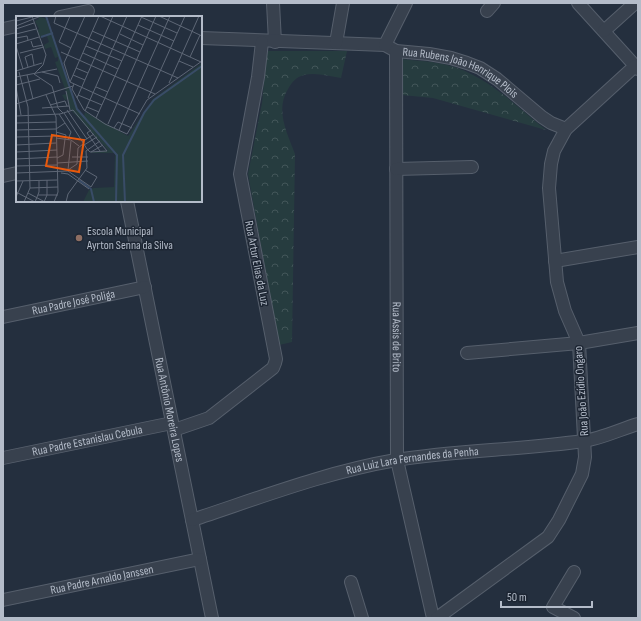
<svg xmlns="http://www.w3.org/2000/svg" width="641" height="621" font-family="'Sofia Sans Condensed',sans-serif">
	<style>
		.park { fill: url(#park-crowns) }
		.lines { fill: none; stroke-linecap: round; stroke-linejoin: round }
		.minor-casing { stroke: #565f6c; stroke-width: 14 }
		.minor { stroke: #38414e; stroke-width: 12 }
		.education-dot { fill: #8d6e63; stroke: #1d2633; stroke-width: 1.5 }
		.labels { text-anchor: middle; stroke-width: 3; stroke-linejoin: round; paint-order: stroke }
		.street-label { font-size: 12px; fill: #b4bcc9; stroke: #1d2633 }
		.poi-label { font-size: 12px; fill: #b4bcc9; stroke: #1d2633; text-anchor: start }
		.inset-river { fill: none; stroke: #394c67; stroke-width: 2 }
		.inset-road { fill: none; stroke: #5e6776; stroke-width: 1 }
		.view { fill: #e8590c; fill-opacity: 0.15; stroke: #e8590c; stroke-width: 2 }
		.inset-edge { fill: none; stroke: #b4bcc9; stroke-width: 2 }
	</style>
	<defs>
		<pattern id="park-crowns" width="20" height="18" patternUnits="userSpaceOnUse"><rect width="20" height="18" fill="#263c3f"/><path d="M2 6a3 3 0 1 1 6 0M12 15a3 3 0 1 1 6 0" fill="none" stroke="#435659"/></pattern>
	</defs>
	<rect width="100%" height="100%" fill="#242f3e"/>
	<!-- park -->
	<path class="park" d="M267,51h80l-6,27c-12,-2 -26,-6 -37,-3 -8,2 -12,7 -16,14 -13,21 -1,44 7,65l-3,188 -13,3 -31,-171 14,-71z
		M402,59c15,2 30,2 45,6 38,9 69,41 99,65l-113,-32 -31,-3z"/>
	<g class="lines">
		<defs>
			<g id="minor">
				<path d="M273,3l2,39"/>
				<path d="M578,3l60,66"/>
				<path d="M487,11l7,-8"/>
				<path d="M60,17l28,-6"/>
				<path d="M3,29l14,-3"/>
				<path d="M604,31l31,-28"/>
				<path id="s1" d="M201,38l184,7 11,6 33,3 22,4 16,5 13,5 17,11 45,38 9,6 15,6"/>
				<path d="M336,43l7,-40"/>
				<path d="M385,45l21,-42"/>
				<path id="s2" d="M396,51l1,409 36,158"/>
				<path d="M396,169l76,-2"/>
				<path d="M3,176l14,-3"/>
				<path id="s3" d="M127,201l85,417"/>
				<path d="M555,261l83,-14"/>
				<path id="s4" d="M3,317l142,-30"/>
				<path d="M467,353l112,-10 59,-10"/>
				<path d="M174,430l35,-12 64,-50 2,-5 1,-4 -36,-185 18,-97 4,-35"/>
				<path id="s5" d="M3,458l169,-35"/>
				<path id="s6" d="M192,520c67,-22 134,-48 204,-60 62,-10 125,-10 187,-19 17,-2 38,-12 55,-17"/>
				<path d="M574,572l-21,35 21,11"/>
				<path d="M351,582l11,36"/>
				<path id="s7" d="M3,600l197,-41"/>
				<path d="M437,618l111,-81 11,-17 23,-46 3,-17 -6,-114 -14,-32 -8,-29 -8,-94 2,-24 3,-13 12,-22 69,-63"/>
			</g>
		</defs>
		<!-- minor casing -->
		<use href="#minor" class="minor-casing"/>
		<!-- minor -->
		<use href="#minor" class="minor"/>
	</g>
	<!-- markers -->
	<circle class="education-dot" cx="79" cy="238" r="4"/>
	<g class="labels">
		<!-- street labels -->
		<g class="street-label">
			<text dy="4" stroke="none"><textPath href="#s1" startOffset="266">Rua Rubens João Henrique Plois</textPath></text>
			<text transform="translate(257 263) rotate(79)" y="4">Rua Artur Elias da Luz</text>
			<text dy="4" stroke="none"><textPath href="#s4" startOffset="72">Rua Padre José Poliga</textPath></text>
			<text dy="4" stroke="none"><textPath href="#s2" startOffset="286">Rua Assis de Brito</textPath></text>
			<text transform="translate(581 391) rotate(-94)" y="4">Rua João Ezídio Ongaro</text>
			<text dy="4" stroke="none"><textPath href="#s3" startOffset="213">Rua Antônio Moreira Lopes</textPath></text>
			<text dy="4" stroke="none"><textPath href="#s5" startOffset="86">Rua Padre Estanislau Cebula</textPath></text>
			<text dy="4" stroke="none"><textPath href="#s6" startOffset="229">Rua Luiz Lara Fernandes da Penha</textPath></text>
			<text dy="4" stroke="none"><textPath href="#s7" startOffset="101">Rua Padre Arnaldo Janssen</textPath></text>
		</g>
		<!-- poi labels -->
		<g class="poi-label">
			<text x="87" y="235">Escola Municipal<tspan x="87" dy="14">Ayrton Senna da Silva</tspan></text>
		</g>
	</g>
	<!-- overview -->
	<g transform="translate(16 16)">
		<rect width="186" height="186" fill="#242f3e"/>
		<path d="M186,47l-1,139h-118l6,-12 5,-2 20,-1 1,-33 -31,-38 1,-4 43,24 25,-37z" fill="#263c3f"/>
		<path d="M22,0l8,3 31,90 38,44h-26l19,-3 -38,-41 -2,-10 -3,1 -3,-5 5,-1 -12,-32 3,-1v-4l-3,1 -4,-11 -6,2 -1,-4 5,-3 -3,-8 -6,3 -3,-7 2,-1 -4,-8 4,-2z" fill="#263c3f"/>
		<path class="inset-river" d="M30,0l31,93 40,46 -1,47M25,21l12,-4M63,164l12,9 3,13M109,186l-2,-47 21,-42 10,-13 48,-34"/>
		<path class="inset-road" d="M16,0l14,39 -3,10 -9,9 18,12 6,22 5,5M40,0l-2,7 124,55M54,0l-11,26 12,6M84,0l101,46M143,0l43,20M125,1l36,16M0,5l16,-4M122,9l36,16M0,10l25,-10M0,13l18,-6M76,15l48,21M0,18l20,-5M104,18l23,11M0,22l11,-2 1,4M15,25l2,6 10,-2M0,28l23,-7M0,30l7,23M70,30l36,15M45,36l94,42M4,37l24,-6M67,37l35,16M174,41l10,-22M163,45l14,6M12,51l-3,-10 7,-3 2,11M60,52l12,5M0,55l26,-8M3,56l9,35 2,81 -6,14M26,56l16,4 2,7M11,59l6,24M57,59l12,5M0,61l41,-8M54,66l70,32M54,66l29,-66M54,66l-6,-19 21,-47M153,67l30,-67M58,68l-2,5 12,21 21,14 22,10 20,-34 55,-39M0,69l24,-6M0,71l5,28M80,71l12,5M50,75l4,19M30,79l10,22 2,75 -4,10M62,79l12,5M61,82l36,-82M132,82l37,-82M74,84l12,5M0,88l57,-18M34,89l15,-4 2,5M71,91l12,5M26,92l27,-2M51,94l20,29M69,95l42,-95M43,98l12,18 -3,8M0,100l44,-2 13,-4 34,41 -17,1 -3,-3 -23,-36M80,102l46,-102M0,107l40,-1M92,108l48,-108M98,112l4,-6 14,6M0,114l40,-1 9,-6M75,114l-4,3 13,18M103,114l51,-114M40,116l10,3 -1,4M0,121l40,-1M40,122l15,2 8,6M66,126l12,-8M0,129l40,-2M68,129l13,-8M0,136l41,-2M75,136l12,-7M56,141h16M41,142l6,-3 2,-16M0,143l41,-2M41,147l31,-2M0,150l41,-1M52,154l9,-6 1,-16 5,-4M52,154l3,-29M0,157l52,-2 23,16 6,-10 -12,-7M45,157l7,1 21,15M0,165l41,-1M14,172l28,-1M0,176l19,10M12,177l17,9M22,179h20M0,181l7,-16M19,186l4,-10v-11M28,186l3,-7v-15M50,186l2,-8 19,-26 -1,-17 14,-10"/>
		<path class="view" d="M36,119l32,5 -5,32 -33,-6z"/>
		<rect width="186" height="186" class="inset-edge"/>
	</g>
	<!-- border -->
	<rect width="641" height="621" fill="none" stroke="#b4bcc9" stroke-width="8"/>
	<!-- scale -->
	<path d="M501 601v6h91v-6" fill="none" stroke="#b4bcc9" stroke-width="2"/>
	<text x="507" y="601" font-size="12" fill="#b4bcc9" stroke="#1d2633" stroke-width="3" paint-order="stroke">50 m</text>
</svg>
